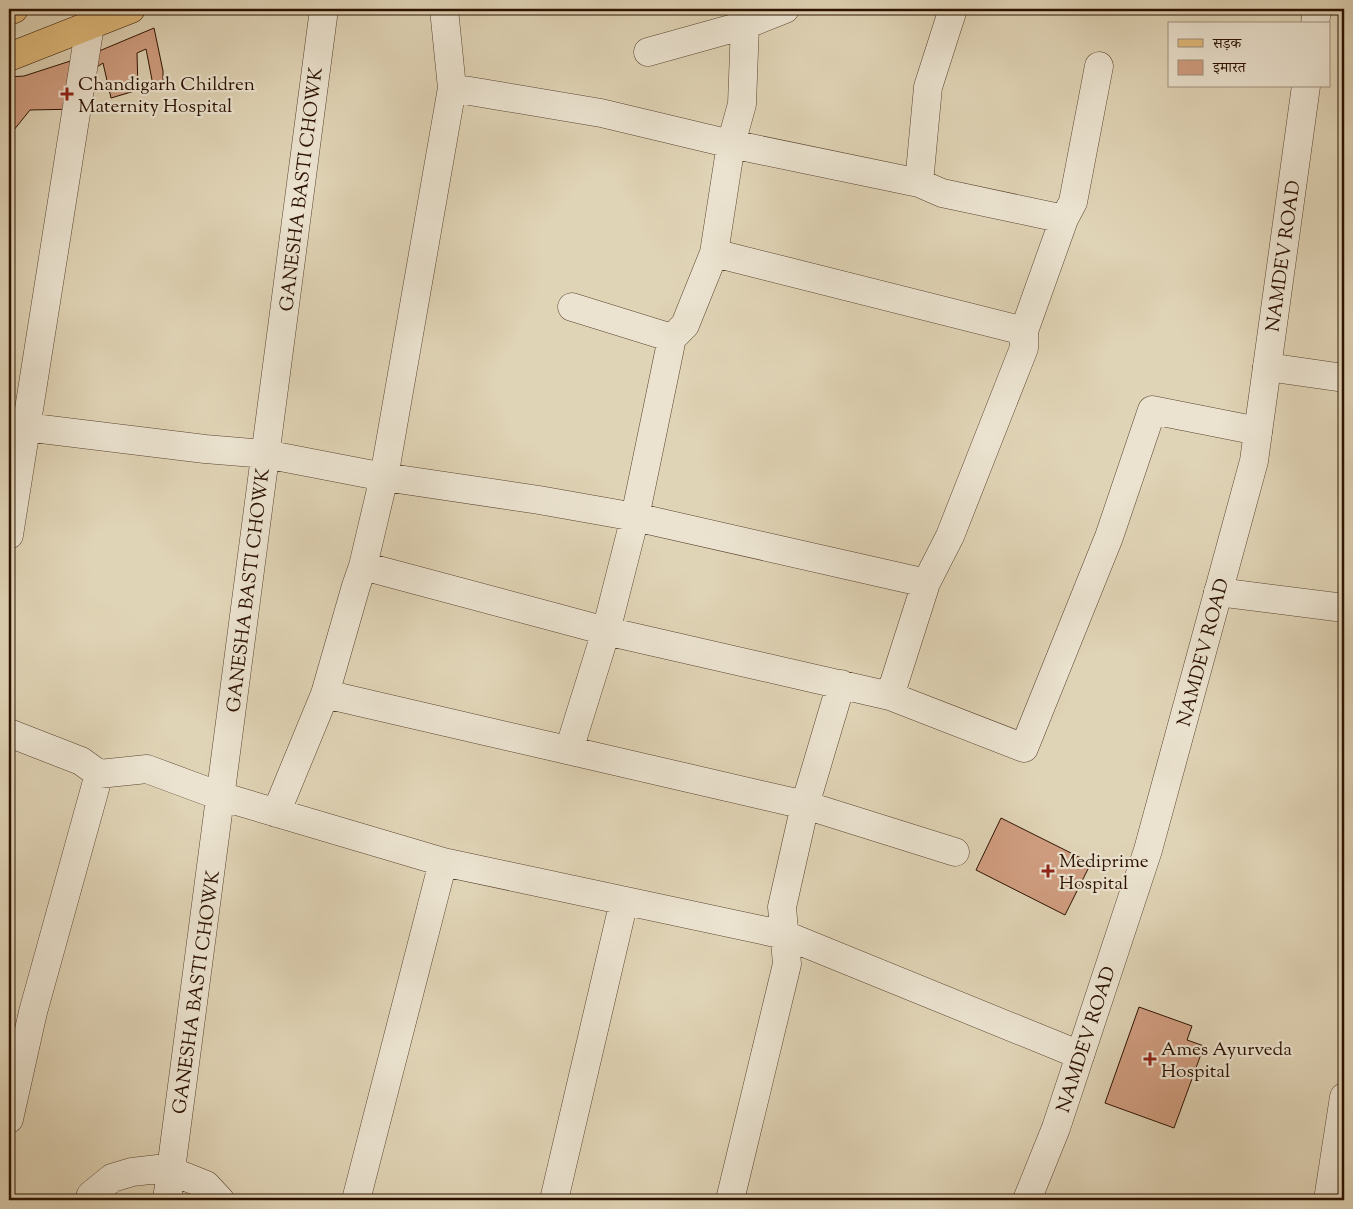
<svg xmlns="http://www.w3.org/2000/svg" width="1353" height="1209" font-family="'Sorts Mill Goudy','Noto Serif Devanagari',serif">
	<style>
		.building { fill: #d19e81; stroke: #2c1200 }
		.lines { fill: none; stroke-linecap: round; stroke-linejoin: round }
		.minor-casing { stroke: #59422e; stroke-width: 29 }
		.tertiary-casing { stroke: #59422e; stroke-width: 29 }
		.primary-casing { stroke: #2c1200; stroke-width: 29 }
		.minor { stroke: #ebe3d0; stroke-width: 28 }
		.tertiary { stroke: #ebe3d0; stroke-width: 28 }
		.primary { stroke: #e0ba7b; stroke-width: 28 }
		.poi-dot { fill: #8f2418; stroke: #ebe3d0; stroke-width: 2 }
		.labels { text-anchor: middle; stroke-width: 4.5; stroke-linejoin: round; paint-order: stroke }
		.poi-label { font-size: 19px; fill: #2c1200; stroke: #ebe3d0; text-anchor: start }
		.street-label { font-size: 19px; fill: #2c1200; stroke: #ebe3d0 }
	</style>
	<rect width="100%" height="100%" fill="#e0d4b6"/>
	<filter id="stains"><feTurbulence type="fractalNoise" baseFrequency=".004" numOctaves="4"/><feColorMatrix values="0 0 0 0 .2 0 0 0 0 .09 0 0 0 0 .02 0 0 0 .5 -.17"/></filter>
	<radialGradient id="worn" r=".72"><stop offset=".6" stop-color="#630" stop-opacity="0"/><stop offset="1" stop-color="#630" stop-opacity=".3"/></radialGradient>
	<!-- building -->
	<path class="building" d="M154,28l9,43v14h-10l-7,-36 -9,4 1,37 -27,8 -8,-35 -15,10 -9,36 -49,1 -21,26v-59l15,-1 68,-22z
		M1001,818l90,45 -26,52 -89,-45z
		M1139,1007l53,19 -5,14 17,6 -30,82 -69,-25z"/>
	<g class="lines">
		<defs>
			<path id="minor" d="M648,52l97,-27 40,-16
				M452,88l149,25 130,31 188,39 23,10 122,26
				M919,183l9,-96 25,-78
				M714,253l310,78
				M572,307l100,31
				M1267,367l77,11
				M25,427l180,22 60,5 119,23 155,23 96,17 291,66
				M9,535l81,-510
				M363,566l243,65 284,65 134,52 85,-211 43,-127 106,21
				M1218,592l126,16
				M325,694l480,111 150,47
				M890,696l36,-113 24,-47 74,-188v-17l40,-112 9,-17 26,-136
				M9,733l72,28 18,13 -66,238 -24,107
				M569,750l37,-119 29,-114 37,-179 13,-13 29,-72 17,-109 11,-40 3,-79
				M99,774l48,-5 73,27 223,66 -87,338
				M276,813l49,-119 31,-108 7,-20 21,-89 68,-389 -8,-79
				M443,862l342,73 295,120
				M89,1200l2,-5 21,-17 20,-6 26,-3 13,2 35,14 14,15
				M167,1200l157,-1191
				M554,1200l70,-299
				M730,1200l57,-236 -5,-57 23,-102 36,-121
				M1328,1200l16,-103"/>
			<path id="tertiary" d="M1315,24l2,-15
				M1027,1200l29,-72 92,-278 106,-389 52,-375"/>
			<path id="primary" d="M9,11l5,-2
				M9,57l122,-48"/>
		</defs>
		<!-- minor casing -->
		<use href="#minor" class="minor-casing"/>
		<!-- tertiary casing -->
		<use href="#tertiary" class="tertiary-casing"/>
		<!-- primary casing -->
		<use href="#primary" class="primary-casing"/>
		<!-- minor -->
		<use href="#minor" class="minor"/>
		<!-- tertiary -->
		<use href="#tertiary" class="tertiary"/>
		<!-- primary -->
		<use href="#primary" class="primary"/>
	</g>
	<!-- markers -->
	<g class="poi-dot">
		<path d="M64.5 86.5h5v5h5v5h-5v5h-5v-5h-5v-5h5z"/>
		<path d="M1045.5 863.5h5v5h5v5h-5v5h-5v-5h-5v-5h5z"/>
		<path d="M1147.5 1051.5h5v5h5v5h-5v5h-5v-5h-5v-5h5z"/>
	</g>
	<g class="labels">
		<!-- poi labels -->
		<g class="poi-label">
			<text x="78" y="90">Chandigarh Children<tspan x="78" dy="22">Maternity Hospital</tspan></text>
			<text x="1059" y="867">Mediprime<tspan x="1059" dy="22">Hospital</tspan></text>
			<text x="1161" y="1055">Ames Ayurveda<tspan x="1161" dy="22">Hospital</tspan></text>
		</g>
		<!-- street labels -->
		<g class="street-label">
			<text transform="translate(300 189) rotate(-83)" y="7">GANESHA BASTI CHOWK</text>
			<text transform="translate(1282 256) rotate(-82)" y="7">NAMDEV ROAD</text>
			<text transform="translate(247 590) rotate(-83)" y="7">GANESHA BASTI CHOWK</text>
			<text transform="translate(1202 652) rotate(-75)" y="7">NAMDEV ROAD</text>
			<text transform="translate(195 992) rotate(-82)" y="7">GANESHA BASTI CHOWK</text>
			<text transform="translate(1085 1039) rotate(-72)" y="7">NAMDEV ROAD</text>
		</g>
	</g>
	<!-- margin -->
	<rect width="1353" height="1209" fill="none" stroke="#e0d4b6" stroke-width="30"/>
	<rect x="10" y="10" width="1333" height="1189" fill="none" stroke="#2c1200" stroke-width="2.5"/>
	<rect x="15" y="15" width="1323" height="1179" fill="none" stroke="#2c1200"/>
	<!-- legend -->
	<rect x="1168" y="22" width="162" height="65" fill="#ebe3d0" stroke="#9f8f7d"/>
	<rect x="1178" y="39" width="25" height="8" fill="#e0ba7b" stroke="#9f8f7d"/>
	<text x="1213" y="48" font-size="15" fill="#2c1200">सड़क</text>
	<rect x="1178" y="60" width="25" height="15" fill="#d19e81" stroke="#9f8f7d"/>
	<text x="1213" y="72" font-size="15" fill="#2c1200">इमारत</text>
	<rect width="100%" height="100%" filter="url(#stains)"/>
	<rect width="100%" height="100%" fill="url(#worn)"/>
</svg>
